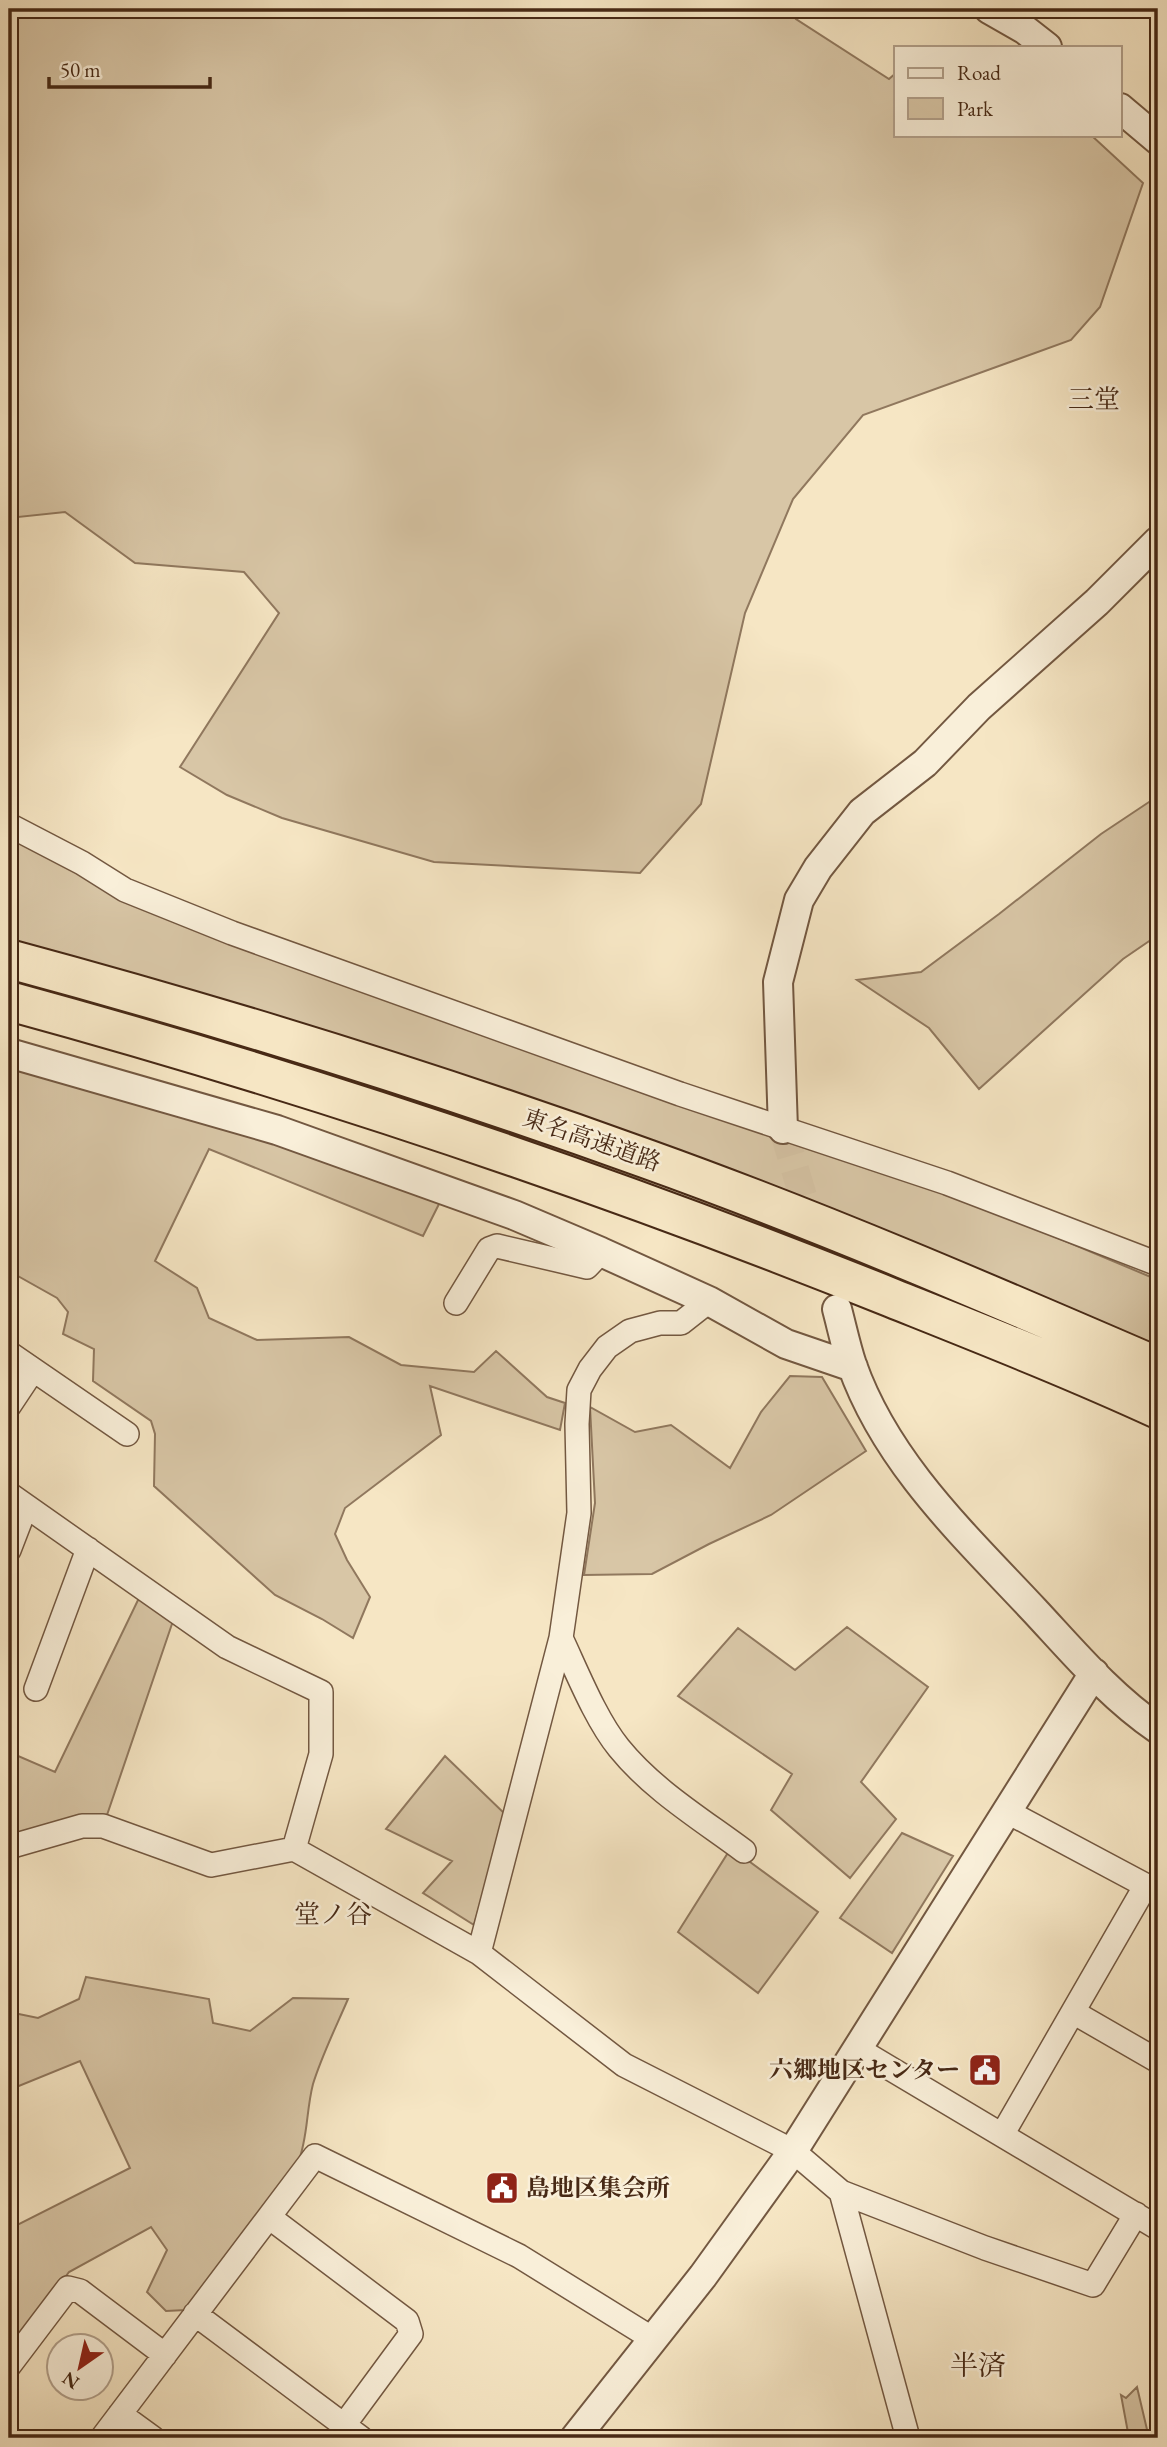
<svg xmlns="http://www.w3.org/2000/svg" width="1167" height="2447" font-family="'EB Garamond','Noto Serif JP',serif">
	<style>
		.green { fill: #d8c6a6; stroke: #90785e; stroke-width: 2 }
		.lines { fill: none; stroke-linecap: round; stroke-linejoin: round }
		.tertiary-tunnel { stroke: #d3c0a1; stroke-width: 28; stroke-dasharray: 28 14; stroke-linecap: butt }
		.minor-casing { stroke: #735841; stroke-width: 26 }
		.tertiary-casing { stroke: #735841; stroke-width: 32 }
		.motorway-casing { stroke: #472915; stroke-width: 42 }
		.minor { stroke: #f9efd9; stroke-width: 23 }
		.tertiary { stroke: #f9efd9; stroke-width: 28 }
		.motorway { stroke: #f6e6c4; stroke-width: 38 }
		.labels { text-anchor: middle; stroke-width: 5; stroke-linejoin: round; paint-order: stroke }
		.street-label { font-size: 24px; fill: #472915; stroke: #f9efd9 }
		.poi-label { font-size: 24px; font-weight: bold; fill: #472915; stroke: #f9efd9; text-anchor: end }
		.neighbourhood-label { font-size: 26px; fill: #472915; stroke: #f9efd9 }
		.quarter-label { font-size: 28px; fill: #472915; stroke: #f9efd9 }
	</style>
	<rect width="100%" height="100%" fill="#f6e6c4"/>
	<filter id="stains"><feTurbulence type="fractalNoise" baseFrequency=".00286" numOctaves="4"/><feColorMatrix values="0 0 0 0 .2 0 0 0 0 .09 0 0 0 0 .02 0 0 0 .5 -.17"/></filter>
	<radialGradient id="worn" r=".72"><stop offset=".6" stop-color="#630" stop-opacity="0"/><stop offset="1" stop-color="#630" stop-opacity=".3"/></radialGradient>
	<!-- green -->
	<path class="green" d="M9,9h791l-4,10 93,60 7,-6v62h195l52,48 -43,124 -29,33 -208,75 -70,84 -48,114 -44,191 -61,69 -206,-11 -152,-44 -55,-23 -47,-28 99,-154 -35,-41 -109,-9 -70,-51 -56,6z
		M1158,796v139l-35,24 -144,130 -50,-61 -72,-48 64,-8 78,-58 102,-80z
		M9,832l257,125 663,227 229,96v80l-1149,-417z
		M9,1062l112,33 322,101 -20,40 -214,-87 -54,112 42,27 12,30 48,22 92,-3 52,28 73,7 22,-21 51,46 18,6 -5,27 -130,-44 11,49 -96,73 -10,26 12,26 23,37 -17,41 -31,-19 -47,-24 -121,-109 1,-52 -4,-13 -58,-40 1,-32 -31,-15 5,-22 -11,-14 -48,-27z
		M790,1376l32,1 44,74 -95,64 -62,29 -57,30 -68,1 11,-72 -5,-96 45,25 36,-7 59,43 31,-56z
		M139,1598l34,23 -66,194 -50,18 -48,14v-95l46,20z
		M847,1627l81,60 -67,95 35,37 -46,59 -79,-68 21,-36 -114,-78 60,-68 57,42z
		M445,1756l61,59 -32,110 -51,-32 29,-32 -66,-32z
		M902,1833l51,23 -61,97 -52,-35z
		M731,1848l87,64 -60,81 -80,-61z
		M86,1977l123,22 4,24 37,8 43,-33 55,1c-12,28 -26,56 -35,85 -7,27 -5,54 -15,79l-112,147 -20,1 -19,-19 20,-42 -16,-23 -82,45 -60,81v-124l121,-61 -50,-107 -71,29v-78l29,6 41,-19z
		M1137,2387l12,51h-20l-8,-43 5,3z"/>
	<g class="lines">
		<!-- tertiary-tunnel -->
		<path class="tertiary-tunnel" d="M783,1129l46,155"/>
		<defs>
			<path id="minor" d="M9,825l73,38 43,27 107,43 448,161 267,89 211,81
				M456,1303l33,-54 8,-3 90,21 14,-15
				M9,1353l118,81
				M9,1406l24,-36
				M9,1494l218,153 94,45v62l-27,95 185,104 145,112 169,86 48,41 144,56 108,37 43,-71
				M9,1550l17,-44
				M561,1638c16,34 35,82 58,110 34,42 82,71 125,103
				M36,1689l52,-140
				M1006,1811l152,81
				M9,1847l73,-21h21l108,39 83,-16
				M479,1953l82,-315 18,-125 -2,-89 2,-34 11,-21 17,-22 23,-16 30,-8h21l28,-22
				M1073,2012l85,49
				M856,2048l302,180
				M1002,2135l144,-250
				M841,2192l67,246
				M269,2217l138,104 4,13 -67,91
				M195,2314l166,124
				M9,2366l59,-78 12,3 85,64
				M120,2414l33,24
				M102,2438l213,-282 204,100 134,83"/>
			<path id="tertiary" d="M989,9l35,20 23,18
				M1120,108l38,32
				M9,1053l268,77 237,85 87,37 108,49 77,43 67,23
				M783,1129l-5,-147 21,-82 19,-32 44,-56 63,-49 54,-56 118,-105 61,-61
				M837,1309c5,19 9,38 15,56 35,99 114,172 183,246 39,42 76,86 123,118
				M575,2438l128,-162 90,-125 301,-478"/>
			<path id="motorway" d="M9,959c215,58 428,124 638,200 173,62 342,135 511,208
				M9,1001c300,82 595,181 883,297 90,36 179,71 266,111"/>
		</defs>
		<!-- minor casing -->
		<use href="#minor" class="minor-casing"/>
		<!-- tertiary casing -->
		<use href="#tertiary" class="tertiary-casing"/>
		<!-- motorway casing -->
		<use href="#motorway" class="motorway-casing"/>
		<!-- minor -->
		<use href="#minor" class="minor"/>
		<!-- tertiary -->
		<use href="#tertiary" class="tertiary"/>
		<!-- motorway -->
		<use href="#motorway" class="motorway"/>
	</g>
	<!-- icons -->
	<defs>
		<symbol id="civic-square" viewBox="-11 -11 22 22"><rect x="-9" y="-9" width="18" height="18" rx="4" fill="#8f2418" stroke="#f9efd9"/><path d="M-.6-6.5H3V-4.5H.6V-3L4-1V1h2V6H-6V1h2V-1L-.6-3ZM-1.2 2.5V6h2.4V2.5Z" fill="#fff"/></symbol>
	</defs>
	<g fill-rule="evenodd">
		<use href="#civic-square" x="966" y="2051" width="38" height="38"/>
		<use href="#civic-square" x="483" y="2169" width="38" height="38"/>
	</g>
	<g class="labels">
		<!-- street labels -->
		<g class="street-label">
			<text transform="translate(592 1140) rotate(19)" y="8">東名高速道路</text>
		</g>
		<!-- poi labels -->
		<g class="poi-label">
			<text x="960" y="2078">六郷地区センター</text>
			<text x="526" y="2196" text-anchor="start">島地区集会所</text>
		</g>
		<!-- neighbourhood labels -->
		<g class="neighbourhood-label">
			<text x="1094" y="408">三堂</text>
			<text x="333" y="1923">堂ノ谷</text>
		</g>
		<!-- quarter labels -->
		<g class="quarter-label">
			<text x="978" y="2375">半済</text>
		</g>
	</g>
	<!-- margin -->
	<rect width="1167" height="2447" fill="none" stroke="#f6e6c4" stroke-width="35"/>
	<rect x="10" y="10" width="1146" height="2426" fill="none" stroke="#472915" stroke-width="3.5"/>
	<rect x="18" y="18" width="1132" height="2412" fill="none" stroke="#472915" stroke-width="2"/>
	<!-- legend -->
	<rect x="894" y="46" width="228" height="91" fill="#f9efd9" stroke="#b2a08b" stroke-width="2"/>
	<rect x="908" y="68" width="35" height="10" fill="#f9efd9" stroke="#b2a08b" stroke-width="2"/>
	<text x="957" y="80" font-size="21" fill="#472915">Road</text>
	<rect x="908" y="98" width="35" height="21" fill="#d8c6a6" stroke="#b2a08b" stroke-width="2"/>
	<text x="957" y="116" font-size="21" fill="#472915">Park</text>
	<!-- north arrow -->
	<g transform="translate(80 2367) rotate(214)"><circle r="33" fill="#f9efd9" stroke="#b2a08b" stroke-width="2"/>
	<path d="M0-5L12 26L0 18L-12 26Z" fill="#8f2418"/>
	<text y="-10" font-size="19" font-weight="bold" text-anchor="middle" fill="#472915">N</text>
	</g>
	<!-- scale -->
	<path d="M49 77v10h161v-10" fill="none" stroke="#472915" stroke-width="3.5"/>
	<text x="60" y="77" font-size="21" fill="#472915" stroke="#f9efd9" stroke-width="5" paint-order="stroke">50 m</text>
	<rect width="100%" height="100%" filter="url(#stains)"/>
	<rect width="100%" height="100%" fill="url(#worn)"/>
</svg>
